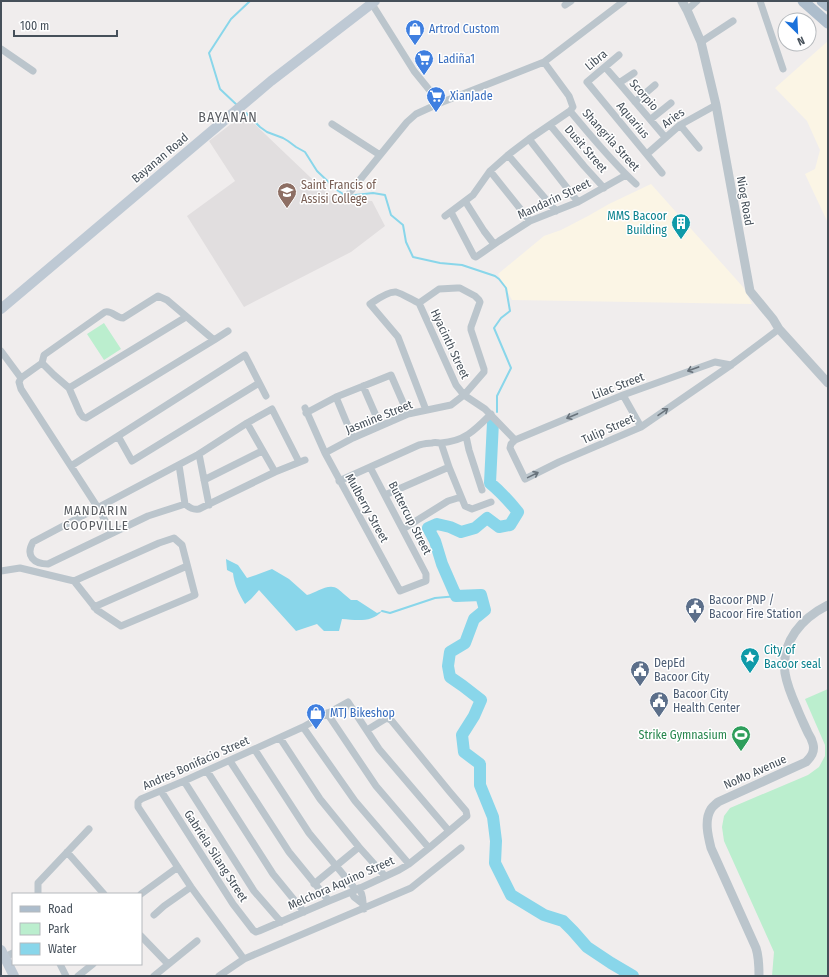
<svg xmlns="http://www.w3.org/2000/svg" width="829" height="977" font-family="'Fira Sans Condensed',sans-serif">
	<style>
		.commercial { fill: #fbf5e5 }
		.education { fill: #e1dedf }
		.green { fill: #bbeece }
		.water { fill: #89d6ea }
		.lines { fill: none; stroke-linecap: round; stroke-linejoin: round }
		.stream { stroke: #89d6ea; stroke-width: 2 }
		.river { stroke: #89d6ea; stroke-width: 12 }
		.minor { stroke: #bbc5cc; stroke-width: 7 }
		.tertiary { stroke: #bbc5cc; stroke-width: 9 }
		.secondary { stroke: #bec9d4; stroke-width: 10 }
		.primary { stroke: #adbdcc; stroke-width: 11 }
		.oneway { stroke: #69737c }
		.labels { text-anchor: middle; stroke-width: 3; stroke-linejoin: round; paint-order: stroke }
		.shop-label { font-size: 12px; fill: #366cbe; stroke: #fff; text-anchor: start }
		.street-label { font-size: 12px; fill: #46505a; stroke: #fff }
		.education-label { font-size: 12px; fill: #785e54; stroke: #fff; text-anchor: start }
		.culture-label { font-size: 12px; fill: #0d838f; stroke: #fff; text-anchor: end }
		.service-label { font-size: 12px; fill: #4e5e75; stroke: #fff; text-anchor: start }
		.leisure-label { font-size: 12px; fill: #27864d; stroke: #fff; text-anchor: end }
		.neighbourhood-label { font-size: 13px; letter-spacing: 1px; fill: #5a5d62; stroke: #fff }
		.quarter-label { font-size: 14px; letter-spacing: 1px; fill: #5a5d62; stroke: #fff }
	</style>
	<rect width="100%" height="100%" fill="#f0eded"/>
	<!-- commercial -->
	<path class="commercial" d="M828,41v182l-23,-49 10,-5 5,-19 -13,-29 -32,-33z
		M651,184l92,103 9,17 -240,-4 -14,-26 46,-38 17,-6 27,-14 21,-12z"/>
	<!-- education -->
	<path class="education" d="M244,114l88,84 40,3 13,25 -34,26 -107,55 -57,-91 48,-35 -26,-40z"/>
	<!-- green -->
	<path class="green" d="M104,323l17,26 -17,11 -17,-26z
		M828,689v287h-56l2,-24 -50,-111 -2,-14 2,-11 6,-8 78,-33 11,-8 6,-11v-11l-20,-46z"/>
	<!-- water -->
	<path class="water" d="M226,559l12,6 9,13 6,-2 19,-7 17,10 18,16c9,-2 22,-13 31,-6 4,3 8,7 13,11h6l20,13 5,-2c-10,12 -26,9 -40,8l-3,12h-15l-7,-7 -21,7 -37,-41 -8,9 -6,5c-6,-10 -11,-20 -12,-31l-6,-3z"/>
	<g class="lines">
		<!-- stream -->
		<path class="stream" d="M238,106l-18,-17 -11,-36 22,-34 19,-18
			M246,113l14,14 7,5 16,6 5,3 8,6 9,5 12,19 20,19 9,6 27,-3 12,2 6,20 12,10 3,17 7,15 27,6 22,2 33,11 4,3 7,9 4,23 -9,7 -7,10 17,40 -14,28v16
			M382,611l8,2 45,-15 23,-2"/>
		<!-- river -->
		<path class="river" d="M493,422l-3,61c11,9 19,18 28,29l-8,13 -11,2 -12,-9 -12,10 -14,4 -11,-5 -13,-3 -9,4 7,13 7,23 14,32 25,-1 4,15 -11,9 -9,24 -15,9 -2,14 2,11 13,9 18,14 -7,16 -12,19 2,17 16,12v21l13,32 3,24 -1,22 16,32 33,20 19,6 10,10 14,16 24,16 22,13"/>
		<!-- minor -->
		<path class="minor" d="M760,1l23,68
			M372,4l42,67 26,32
			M565,5l6,-4
			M687,10l10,-9
			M701,42l32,-21
			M1,49l32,22
			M619,55l-32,27 75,91
			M605,67l14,16 46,54
			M619,83l15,-10
			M635,102l20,-17
			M570,111c21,25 42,51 66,73
			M651,119l20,-16
			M332,124l48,31
			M550,125l34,41 20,22
			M680,125l19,23
			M529,139l49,63
			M647,154l33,-29 36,-20
			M508,155l48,56
			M490,171l40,50
			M350,192l57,-70 9,-8 24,-11 104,-41 80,-61
			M465,201l19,30 10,13
			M451,212l23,44 2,1 23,-16 31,-20 48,-19 48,-27
			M445,216l28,-21 17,-24 18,-16 21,-16 41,-28 3,-4 -4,-11 -25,-34
			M419,303c-7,-3 -16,-9 -23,-11 -8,-1 -20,8 -26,12l28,33 28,73
			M419,303l37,82 8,10 21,14 30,31
			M186,317l-117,71 11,25 3,4 3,1 128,-78 14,-9
			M1,351l20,27
			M42,363l12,12 15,13
			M731,365l-16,-3 -92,33 -108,45 -4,4 -1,4 15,31 34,-17 82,-35 90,-62 48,-36
			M363,386l17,39
			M623,395l18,32
			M336,397l17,41
			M305,408l20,45 75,138 26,-10v-7l-56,-107
			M306,413l30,-16 55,-22 17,39
			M247,423l28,49
			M118,436l14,25 127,-78
			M466,436l3,14 13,40
			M441,443l8,24 16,39 7,3 19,-7
			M325,453l28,-15 55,-24 43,-9 13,-10 20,-23v-3l-13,-39v-3l9,-25 -1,-2 -4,-4 -15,-8h-3l-18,1 -20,14
			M199,454l10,51
			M299,462l-27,-53 -25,14 -48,31 -166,88c-8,14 1,22 15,22l100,-48 37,-12c5,4 8,6 14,5l76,-37 30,-12
			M179,465l6,39
			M71,466l174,-111 21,41
			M204,480l58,-29
			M339,481l80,-36c4,-1 9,-2 13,-2 3,-1 6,0 9,0 24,-2 34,-13 50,-29
			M385,495l64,-28
			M403,529l45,-28 13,-4
			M112,533l-14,-25 -77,-119 -2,-7 2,-4 21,-15 2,-8 61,-43c7,-2 11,6 18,6l35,-22 9,4 47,40
			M1,571l19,-3 54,13 23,29 24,16 74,-31 -13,-50 -8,-7 -15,5 -85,38
			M94,607l93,-41
			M327,713l49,73 53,62
			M303,727l52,74 54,63
			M280,738l40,61 39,48 26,29
			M255,750l54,83 47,57
			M230,761l59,91 40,49
			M207,771l66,103 31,38
			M184,781l70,110 27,31
			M161,791l72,113 20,26 3,2 3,-1 70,-30 27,-11 43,-20 10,-6 20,-16 38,-32 -1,-5 -17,-20 -58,-71 -4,-2 -2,1 -18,11
			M67,852l37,42
			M314,884l45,-37
			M359,888c5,8 3,12 5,21
			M351,892l3,5 9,7
			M38,894v-11l51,-54
			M141,894l37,-27
			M154,915l10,-9 27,-19
			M141,936l27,28
			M5,957l8,-4
			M244,959l-53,-72 -53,-80v-5l3,-3 43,-18 119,-54 45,-25 31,47 70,82
			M60,964l6,12
			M78,976l15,-12
			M154,976l43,-35
			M219,976l25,-17 167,-71 50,-40"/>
		<!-- tertiary -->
		<path class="tertiary" d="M682,1l5,9 14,32 15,63 34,186 23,28 6,10 49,54
			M759,976c0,-10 0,-19 -3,-28l-45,-100c-3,-12 -7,-28 0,-39 2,-3 5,-5 7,-7l88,-40c5,-5 9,-10 7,-18 -1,-4 -3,-8 -5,-11 -4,-9 -8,-17 -11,-25 -5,-11 -10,-23 -12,-35 -4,-32 17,-55 43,-68"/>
		<!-- secondary -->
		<path class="secondary" d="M1,309l270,-228 104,-80
			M1,950l13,26"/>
		<!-- primary -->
		<path class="primary" d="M803,1l25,22
			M822,1l6,5"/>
	</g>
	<!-- one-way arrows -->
	<defs><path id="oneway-shaft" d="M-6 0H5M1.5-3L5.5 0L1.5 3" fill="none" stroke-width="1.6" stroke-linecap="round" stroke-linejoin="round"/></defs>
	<g class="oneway">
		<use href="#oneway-shaft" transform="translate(693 369) rotate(160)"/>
		<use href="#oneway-shaft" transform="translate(663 412) rotate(-35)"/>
		<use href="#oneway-shaft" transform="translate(572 416) rotate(157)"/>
		<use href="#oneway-shaft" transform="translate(533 475) rotate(-26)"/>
	</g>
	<!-- icons -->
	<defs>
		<symbol id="shop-pin" viewBox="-11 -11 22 30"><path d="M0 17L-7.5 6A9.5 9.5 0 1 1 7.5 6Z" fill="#3f7fe0" stroke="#fff"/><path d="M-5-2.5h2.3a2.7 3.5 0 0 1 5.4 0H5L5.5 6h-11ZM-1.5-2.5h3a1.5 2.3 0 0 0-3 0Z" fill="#fff"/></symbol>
		<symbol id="supermarket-pin" viewBox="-11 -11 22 30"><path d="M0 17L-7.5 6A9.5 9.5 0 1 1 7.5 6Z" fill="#3f7fe0" stroke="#fff"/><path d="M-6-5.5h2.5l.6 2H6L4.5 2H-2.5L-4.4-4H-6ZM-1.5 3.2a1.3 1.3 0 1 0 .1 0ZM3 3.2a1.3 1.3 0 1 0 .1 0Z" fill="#fff"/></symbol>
		<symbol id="university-pin" viewBox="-11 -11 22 30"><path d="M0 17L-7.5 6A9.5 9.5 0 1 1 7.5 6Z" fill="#8d6e63" stroke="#fff"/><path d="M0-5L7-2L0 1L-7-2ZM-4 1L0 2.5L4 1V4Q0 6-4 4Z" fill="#fff"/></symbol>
		<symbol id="building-pin" viewBox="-11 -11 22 30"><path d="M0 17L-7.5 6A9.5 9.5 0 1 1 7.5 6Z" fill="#0f9aa8" stroke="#fff"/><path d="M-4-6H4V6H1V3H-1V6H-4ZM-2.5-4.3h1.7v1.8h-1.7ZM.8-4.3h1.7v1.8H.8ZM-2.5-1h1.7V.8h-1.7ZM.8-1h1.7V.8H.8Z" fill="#fff"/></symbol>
		<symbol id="civic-pin" viewBox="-11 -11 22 30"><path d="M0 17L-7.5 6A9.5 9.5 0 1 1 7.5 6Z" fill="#5c6f8a" stroke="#fff"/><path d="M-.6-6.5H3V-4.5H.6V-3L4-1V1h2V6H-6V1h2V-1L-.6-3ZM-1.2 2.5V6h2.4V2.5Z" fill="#fff"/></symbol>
		<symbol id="sight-pin" viewBox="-11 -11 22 30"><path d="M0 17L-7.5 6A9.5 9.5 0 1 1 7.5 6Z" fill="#0f9aa8" stroke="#fff"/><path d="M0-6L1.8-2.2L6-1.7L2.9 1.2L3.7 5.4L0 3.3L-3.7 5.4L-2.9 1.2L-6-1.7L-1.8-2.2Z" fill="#fff"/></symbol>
		<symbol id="stadium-pin" viewBox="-11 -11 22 30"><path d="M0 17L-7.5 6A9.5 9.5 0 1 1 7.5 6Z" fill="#2e9e5b" stroke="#fff"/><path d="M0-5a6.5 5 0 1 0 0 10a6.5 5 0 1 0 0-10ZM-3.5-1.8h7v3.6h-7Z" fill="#fff"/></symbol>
	</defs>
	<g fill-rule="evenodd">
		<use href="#shop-pin" x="404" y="18" width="22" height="30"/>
		<use href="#supermarket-pin" x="413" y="48" width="22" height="30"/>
		<use href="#supermarket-pin" x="425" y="85" width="22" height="30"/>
		<use href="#university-pin" x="276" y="181" width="22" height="30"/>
		<use href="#building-pin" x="670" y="212" width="22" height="30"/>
		<use href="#civic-pin" x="684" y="596" width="22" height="30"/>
		<use href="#sight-pin" x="739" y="646" width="22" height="30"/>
		<use href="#civic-pin" x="629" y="659" width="22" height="30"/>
		<use href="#civic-pin" x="648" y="690" width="22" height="30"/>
		<use href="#shop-pin" x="305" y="702" width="22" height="30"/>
		<use href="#stadium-pin" x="730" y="724" width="22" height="30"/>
	</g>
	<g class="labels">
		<!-- shop labels -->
		<g class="shop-label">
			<text x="429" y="33">Artrod Custom</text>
			<text x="438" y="63">Ladiña1</text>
			<text x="450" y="100">XianJade</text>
			<text x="330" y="717">MTJ Bikeshop</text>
		</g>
		<!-- street labels -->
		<g class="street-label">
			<text transform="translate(596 60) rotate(-40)" y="4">Libra</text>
			<text transform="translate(644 95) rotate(49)" y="4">Scorpio</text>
			<text transform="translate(673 118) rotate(-36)" y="4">Aries</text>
			<text transform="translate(633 120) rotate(50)" y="4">Aquarius</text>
			<text transform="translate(611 140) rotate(48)" y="4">Shangrila Street</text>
			<text transform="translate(586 149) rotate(49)" y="4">Dusit Street</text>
			<text transform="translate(160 158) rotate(-40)" y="4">Bayanan Road</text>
			<text transform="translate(554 199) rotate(-25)" y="4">Mandarin Street</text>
			<text transform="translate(745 201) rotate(80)" y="4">Niog Road</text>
			<text transform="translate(450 344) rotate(65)" y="4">Hyacinth Street</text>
			<text transform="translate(618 386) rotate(-21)" y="4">Lilac Street</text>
			<text transform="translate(379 417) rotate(-22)" y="4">Jasmine Street</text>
			<text transform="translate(608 429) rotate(-24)" y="4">Tulip Street</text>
			<text transform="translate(367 508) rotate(61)" y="4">Mulberry Street</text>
			<text transform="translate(410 518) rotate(63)" y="4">Buttercup Street</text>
			<text transform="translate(196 763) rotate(-24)" y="4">Andres Bonifacio Street</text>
			<text transform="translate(755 772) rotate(-24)" y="4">NoMo Avenue</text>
			<text transform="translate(216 856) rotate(57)" y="4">Gabriela Silang Street</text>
			<text transform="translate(341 883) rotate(-24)" y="4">Melchora Aquino Street</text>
		</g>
		<!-- education labels -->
		<g class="education-label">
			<text x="301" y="189">Saint Francis of<tspan x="301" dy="14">Assisi College</tspan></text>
		</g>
		<!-- culture labels -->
		<g class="culture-label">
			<text x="667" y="220">MMS Bacoor<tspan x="667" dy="14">Building</tspan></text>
			<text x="764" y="654" text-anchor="start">City of<tspan x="764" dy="14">Bacoor seal</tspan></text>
		</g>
		<!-- service labels -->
		<g class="service-label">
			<text x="709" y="604">Bacoor PNP /<tspan x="709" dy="14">Bacoor Fire Station</tspan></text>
			<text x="654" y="667">DepEd<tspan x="654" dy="14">Bacoor City</tspan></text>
			<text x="673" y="698">Bacoor City<tspan x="673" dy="14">Health Center</tspan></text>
		</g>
		<!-- leisure labels -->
		<g class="leisure-label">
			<text x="727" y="739">Strike Gymnasium</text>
		</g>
		<!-- neighbourhood labels -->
		<g class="neighbourhood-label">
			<text x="96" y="515">MANDARIN<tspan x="96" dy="15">COOPVILLE</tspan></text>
		</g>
		<!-- quarter labels -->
		<g class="quarter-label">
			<text x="228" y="122">BAYANAN</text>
		</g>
	</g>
	<!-- border -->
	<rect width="829" height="977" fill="none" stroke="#46505a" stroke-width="4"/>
	<!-- legend -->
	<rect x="12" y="893" width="130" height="72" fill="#ffffff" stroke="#b5b9bd"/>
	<rect x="20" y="906" width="20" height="6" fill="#adbdcc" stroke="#b5b9bd"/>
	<text x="48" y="913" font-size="12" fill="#46505a">Road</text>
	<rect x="20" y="923" width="20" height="12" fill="#bbeece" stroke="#b5b9bd"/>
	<text x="48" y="933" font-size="12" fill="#46505a">Park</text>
	<rect x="20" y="943" width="20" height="12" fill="#89d6ea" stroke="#b5b9bd"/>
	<text x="48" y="953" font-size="12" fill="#46505a">Water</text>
	<!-- north arrow -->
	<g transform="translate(797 32) rotate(156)"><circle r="19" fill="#ffffff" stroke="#b5b9bd"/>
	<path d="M0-3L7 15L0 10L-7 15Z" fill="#1b71db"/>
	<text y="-6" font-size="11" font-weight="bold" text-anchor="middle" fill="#46505a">N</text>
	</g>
	<!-- scale -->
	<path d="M14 30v6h103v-6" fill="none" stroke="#46505a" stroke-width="2"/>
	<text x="20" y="30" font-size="12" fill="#46505a" stroke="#ffffff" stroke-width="3" paint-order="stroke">100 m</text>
</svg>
